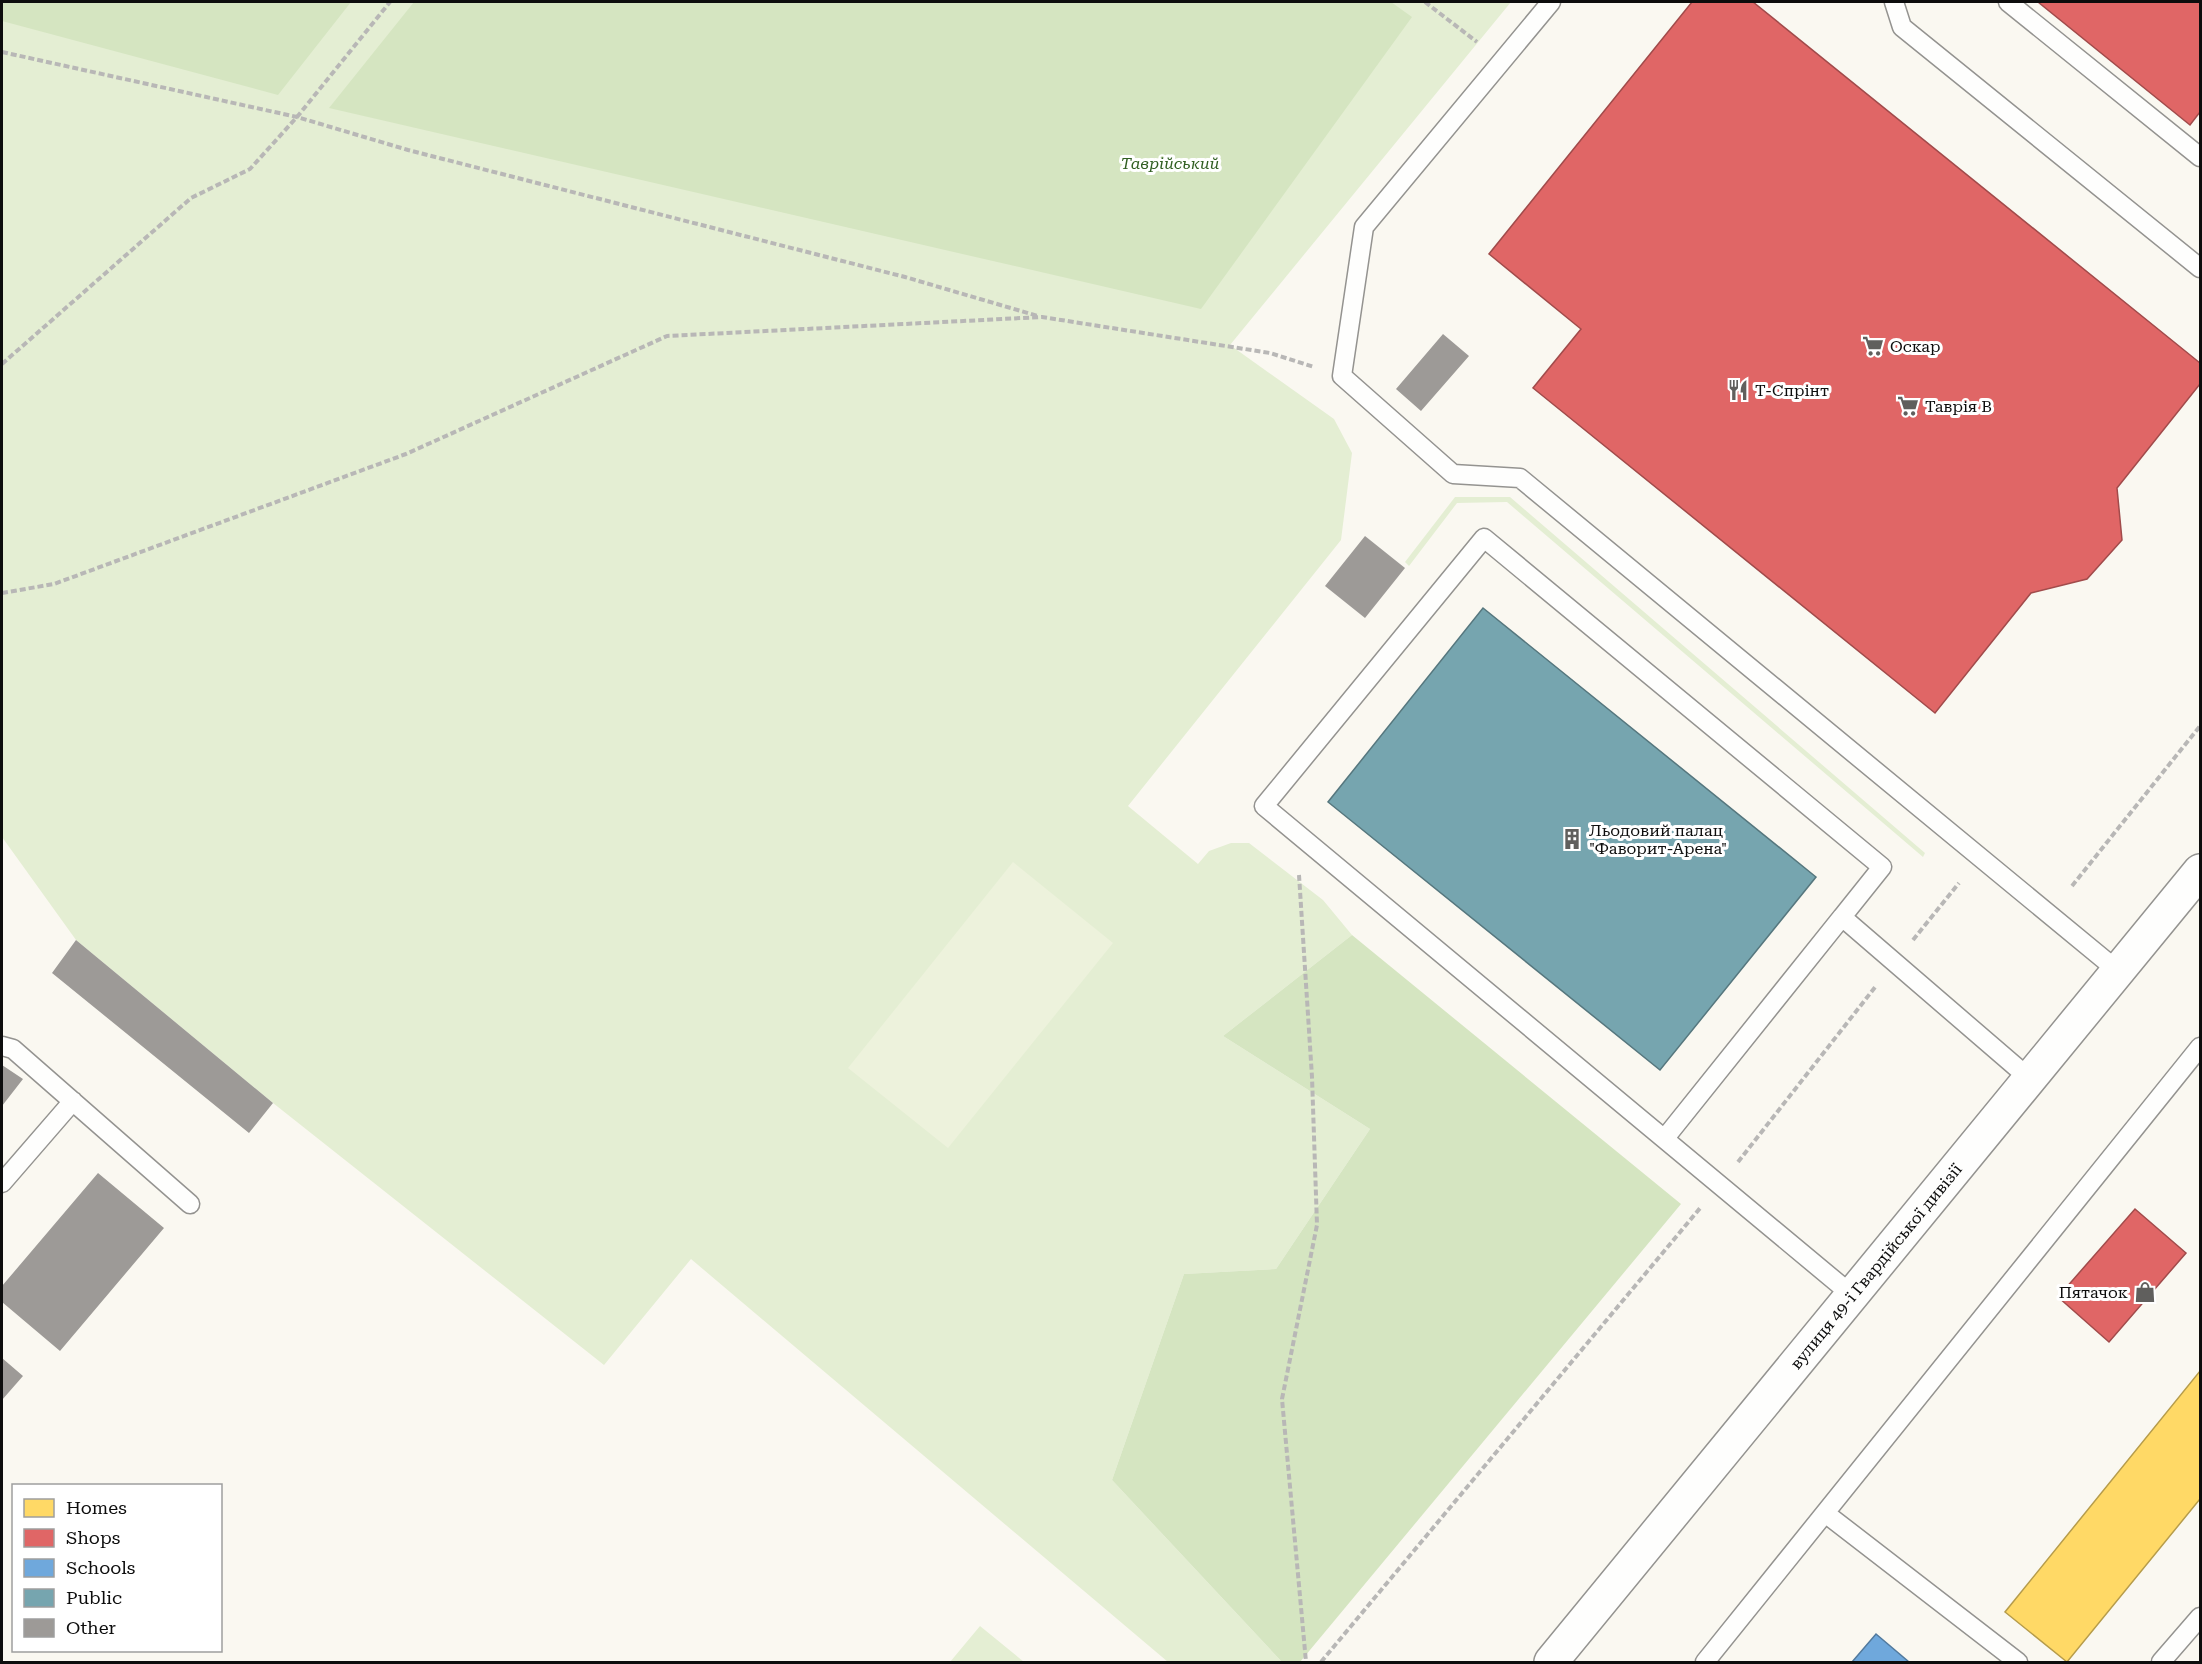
<svg xmlns="http://www.w3.org/2000/svg" width="2202" height="1664" font-family="'Roboto Serif',serif">
	<style>
		.green { fill: #e4eed3 }
		.forest { fill: #d5e5c1 }
		.pitch { fill: #edf2dc }
		.homes { fill: #ffd966; stroke: #b69c4b; stroke-width: 1.5 }
		.shops { fill: #e06666; stroke: #a14b4b; stroke-width: 1.5 }
		.schools { fill: #6fa8dc; stroke: #527a9e; stroke-width: 1.5 }
		.public { fill: #76a5af; stroke: #56777e; stroke-width: 1.5 }
		.building { fill: #9d9a97 }
		.lines { fill: none; stroke-linecap: round; stroke-linejoin: round }
		.service-casing { stroke: #949390; stroke-width: 21 }
		.tertiary-casing { stroke: #949390; stroke-width: 36 }
		.path { stroke: #b8b7b6; stroke-width: 4; stroke-dasharray: 6 3; stroke-linecap: butt }
		.service { stroke: #fefefd; stroke-width: 18 }
		.tertiary { stroke: #fefefd; stroke-width: 33 }
		.labels { text-anchor: middle; stroke-width: 6; stroke-linejoin: round; paint-order: stroke }
		.park-label { font-size: 16px; font-style: italic; fill: #315f22; stroke: #fff }
		.poi-label { font-size: 16px; fill: #0d0d0d; stroke: #fff; text-anchor: start }
		.street-label { font-size: 16px; fill: #0d0d0d; stroke: #fff }
	</style>
	<rect width="100%" height="100%" fill="#faf8f1"/>
	<!-- green -->
	<path class="green" d="M2,2h1509l-281,343 104,74 18,34 -11,87 -213,266 70,58 11,-13 22,-8h18l74,57 29,35 -129,101 147,93 -94,140 -92,5 -72,206 170,182h-114l-477,-403 -87,106 -331,-262 -197,-163 -74,-103z
		M1455,497h55l415,356 -2,4 -416,-355 -50,1 -48,63 -4,-4z
		M980,1626l44,36h-74z"/>
	<!-- forest -->
	<path class="forest" d="M2,2h349l-73,93 -276,-74z
		M414,2h977l21,15 -211,292 -872,-201z
		M1352,935l329,269 -381,458h-18l-170,-182 72,-206 92,-5 94,-140 -147,-93z"/>
	<!-- pitch -->
	<path class="pitch" d="M1013,862l100,81 -165,205 -100,-80z"/>
	<!-- homes -->
	<path class="homes" d="M2200,1371v128l-133,163 -62,-50z"/>
	<!-- shops -->
	<path class="shops" d="M1692,2h61l447,361v21l-83,104 5,52 -35,39 -56,14 -96,120 -402,-325 48,-59 -92,-75z
		M2038,2h162v110l-10,13z
		M2135,1209l51,44 -77,89 -51,-45z"/>
	<!-- schools -->
	<path class="schools" d="M1876,1634l33,28h-57z"/>
	<!-- public -->
	<path class="public" d="M1483,608l333,269 -156,193 -332,-268z"/>
	<!-- building -->
	<path class="building" d="M1443,334l26,22 -48,55 -25,-22z
		M1365,536l40,32 -40,50 -40,-32z
		M76,940l197,163 -24,30 -197,-160z
		M2,1065l21,14 -21,27z
		M98,1173l66,55 -104,123 -58,-49v-16z
		M2,1358l21,18 -21,24z"/>
	<g class="lines">
		<defs>
			<path id="service" d="M1551,2l-187,225 -22,149 111,98 67,4 598,493
				M1894,2l8,25 298,241
				M2008,2l192,155
				M2,1046l11,3 177,155
				M1665,1138l177,-221
				M2,1183l71,-82
				M1852,1295l-588,-489 220,-268 398,329 -40,50 188,162
				M1825,1513l193,149
				M1705,1662l495,-615
				M2161,1662l39,-45"/>
			<g id="tertiary">
				<path id="s1" d="M1551,1662l649,-791"/>
			</g>
		</defs>
		<!-- service casing -->
		<use href="#service" class="service-casing"/>
		<!-- tertiary casing -->
		<use href="#tertiary" class="tertiary-casing"/>
		<!-- path -->
		<path class="path" d="M1425,2l52,40
			M2,52l295,65 111,33 497,127 133,39
			M2,364l189,-166 59,-29 47,-52 93,-115
			M2,593l52,-9 352,-130 261,-118 375,-19 228,36 44,14
			M1299,875l13,202 5,148 -35,174 24,263
			M2072,886l128,-160
			M1913,940l46,-57
			M1738,1162l138,-176
			M1321,1662l380,-455"/>
		<!-- service -->
		<use href="#service" class="service"/>
		<!-- tertiary -->
		<use href="#tertiary" class="tertiary"/>
	</g>
	<!-- icons -->
	<defs>
		<symbol id="supermarket-bare" viewBox="-9 -9 18 18"><path d="M-6-5.5h2.5l.6 2H6L4.5 2H-2.5L-4.4-4H-6ZM-1.5 3.2a1.3 1.3 0 1 0 .1 0ZM3 3.2a1.3 1.3 0 1 0 .1 0Z" fill="#605f5d" stroke="#fff" stroke-width="2.5" paint-order="stroke"/></symbol>
		<symbol id="restaurant-bare" viewBox="-9 -9 18 18"><path d="M-5-6h1v4h1v-4h1v4h1v-4h1v5L-1.5 .5V6h-2V.5L-5-1ZM5-6V6H3V1.5H1.5Q1.5-4 5-6Z" fill="#605f5d" stroke="#fff" stroke-width="2.5" paint-order="stroke"/></symbol>
		<symbol id="building-bare" viewBox="-9 -9 18 18"><path d="M-4-6H4V6H1V3H-1V6H-4ZM-2.5-4.3h1.7v1.8h-1.7ZM.8-4.3h1.7v1.8H.8ZM-2.5-1h1.7V.8h-1.7ZM.8-1h1.7V.8H.8Z" fill="#605f5d" stroke="#fff" stroke-width="2.5" paint-order="stroke"/></symbol>
		<symbol id="shop-bare" viewBox="-9 -9 18 18"><path d="M-5-2.5h2.3a2.7 3.5 0 0 1 5.4 0H5L5.5 6h-11ZM-1.5-2.5h3a1.5 2.3 0 0 0-3 0Z" fill="#605f5d" stroke="#fff" stroke-width="2.5" paint-order="stroke"/></symbol>
	</defs>
	<g fill-rule="evenodd">
		<use href="#supermarket-bare" x="1858" y="331" width="30" height="30"/>
		<use href="#restaurant-bare" x="1723" y="375" width="30" height="30"/>
		<use href="#supermarket-bare" x="1893" y="391" width="30" height="30"/>
		<use href="#building-bare" x="1557" y="824" width="30" height="30"/>
		<use href="#shop-bare" x="2130" y="1277" width="30" height="30"/>
	</g>
	<g class="labels">
		<!-- park labels -->
		<g class="park-label">
			<text x="1170" y="169">Таврійський</text>
		</g>
		<!-- poi labels -->
		<g class="poi-label">
			<text x="1890" y="352">Оскар</text>
			<text x="1755" y="396">Т-Спрінт</text>
			<text x="1925" y="412">Таврія В</text>
			<text x="1589" y="836">Льодовий палац<tspan x="1589" dy="18">"Фаворит-Арена"</tspan></text>
			<text x="2128" y="1298" text-anchor="end">Пятачок</text>
		</g>
		<!-- street labels -->
		<g class="street-label">
			<text dy="6" stroke="none"><textPath href="#s1" startOffset="512">вулиця 49-ї Гвардійської дивізії</textPath></text>
		</g>
	</g>
	<!-- border -->
	<rect width="2202" height="1664" fill="none" stroke="#0d0d0d" stroke-width="6"/>
	<!-- legend -->
	<rect x="12" y="1484" width="210" height="168" fill="#ffffff" stroke="#9e9e9e" stroke-width="1.5"/>
	<rect x="24" y="1499" width="30" height="18" fill="#ffd966" stroke="#9e9e9e" stroke-width="1.5"/>
	<text x="66" y="1514" font-size="18" fill="#0d0d0d">Homes</text>
	<rect x="24" y="1529" width="30" height="18" fill="#e06666" stroke="#9e9e9e" stroke-width="1.5"/>
	<text x="66" y="1544" font-size="18" fill="#0d0d0d">Shops</text>
	<rect x="24" y="1559" width="30" height="18" fill="#6fa8dc" stroke="#9e9e9e" stroke-width="1.5"/>
	<text x="66" y="1574" font-size="18" fill="#0d0d0d">Schools</text>
	<rect x="24" y="1589" width="30" height="18" fill="#76a5af" stroke="#9e9e9e" stroke-width="1.5"/>
	<text x="66" y="1604" font-size="18" fill="#0d0d0d">Public</text>
	<rect x="24" y="1619" width="30" height="18" fill="#9d9a97" stroke="#9e9e9e" stroke-width="1.5"/>
	<text x="66" y="1634" font-size="18" fill="#0d0d0d">Other</text>
</svg>
